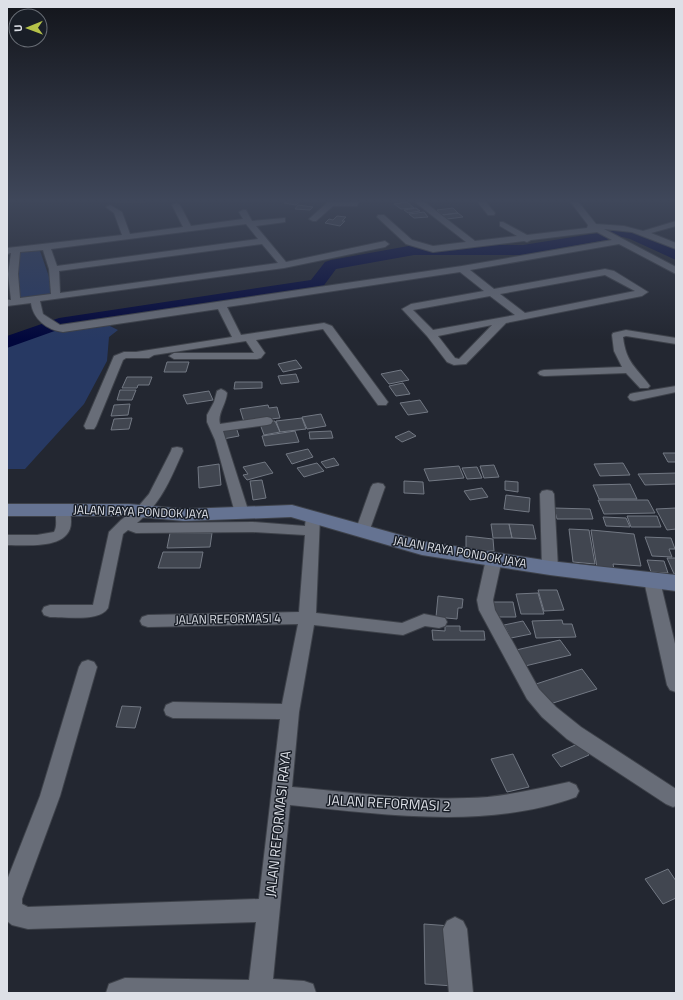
<svg xmlns="http://www.w3.org/2000/svg" width="683" height="1000" font-family="'Titillium Web',sans-serif">
	<style>
		.green { fill: #273963 }
		.lines { fill: none; stroke-linecap: round; stroke-linejoin: round }
		.river { fill: #01073c; fill-rule: evenodd }
		.building { fill: #414650; stroke: #727883 }
		.minor-casing { stroke: #3e424a; stroke-width: 2 }
		.secondary-casing { stroke: #3e424a; stroke-width: 2 }
		.minor { fill: #686d78; fill-rule: evenodd }
		.secondary { fill: #657392; fill-rule: evenodd }
		.labels { text-anchor: middle; stroke-width: 3; stroke-linejoin: round; paint-order: stroke }
		.street-label { font-size: 12px; fill: #dde0e7; stroke: #191e27 }
		.near-street-label { font-size: 14px; fill: #dde0e7; stroke: #191e27 }
	</style>
	<rect width="100%" height="100%" fill="#232731"/>
	<!-- green -->
	<path class="green" d="M39,248l17,49 -40,5v-52z
		M108,325l10,5 -9,7 -2,24 -23,43 -59,65h-18v-128l35,-14 21,5z"/>
	<g class="lines">
		<!-- river -->
		<path class="river" d="M623,229l16,3 37,17v11l-46,-21 -7,-2 -100,18h-109l-78,14 -14,19 -6,1 -253,39 -56,20v-12l52,-18 252,-38 14,-18 6,-2 83,-15h109z"/>
	</g>
	<!-- building -->
	<path class="building" d="M288,200h13l-5,5 -12,-2z
		M407,202l7,6 -13,1 -7,-5z
		M298,205l15,2 -3,3 -15,-1z
		M416,208l4,3 -12,2 -4,-3z
		M453,208l5,5 -16,2 -5,-5z
		M424,212l4,5 -14,1 -5,-4z
		M458,213l5,4 -16,2 -5,-4z
		M337,216l9,1 -4,4h3l-5,5 -15,-3 4,-4 4,1z
		M296,360l6,8 -19,4 -5,-8z
		M167,362h22l-3,10h-22z
		M401,370l8,10 -20,4 -8,-10z
		M296,374l3,8 -18,2 -3,-8z
		M127,377h25l-3,8h-11l-1,3h-15z
		M235,382h27v6l-28,1z
		M403,383l7,11 -14,2 -7,-10z
		M120,390h16l-4,10h-15z
		M209,391l4,9 -26,4 -4,-9z
		M420,400l8,12 -20,3 -8,-12z
		M130,404l-2,11 -17,1 3,-11z
		M268,405l1,3 8,-1 3,11 -36,4 -4,-13z
		M321,414l5,12 -19,3 -5,-12z
		M132,418l-3,11 -18,1 3,-11z
		M302,418l4,11 -26,3 -4,-11z
		M275,421l5,11 -16,3 -4,-11z
		M236,427l3,9 -16,3 -3,-10z
		M295,431l4,11 -34,4 -3,-10z
		M331,431l2,7 -23,1 -1,-7z
		M409,431l7,5 -14,6 -7,-5z
		M308,449l5,8 -21,7 -6,-10z
		M663,453h13v9h-8z
		M334,458l5,7 -13,3 -5,-6z
		M265,462l8,11 -26,7 -4,-5 5,-1 -5,-7z
		M317,463l7,8 -20,6 -7,-9z
		M623,463l7,12 -30,1 -6,-12z
		M219,464l2,21 -22,3 -1,-21z
		M494,465l5,12 -15,1 -4,-12z
		M459,466l5,12 -35,3 -5,-12z
		M477,467l5,11 -15,1 -5,-11z
		M676,473v11l-31,1 -7,-11z
		M262,480l4,18 -13,2 -3,-19z
		M404,481l19,1 1,12 -20,-1z
		M505,481l13,1v10l-13,-2z
		M630,484l7,15h-38l-6,-14z
		M482,488l6,9 -18,3 -6,-9z
		M506,495l24,3 -1,14 -25,-3z
		M598,500h50l7,13 -51,1z
		M554,508l36,1 3,10h-36z
		M676,508v21l-9,1 -11,-21z
		M627,516h30l4,11h-30z
		M603,517l23,1 4,9 -24,-1z
		M491,524h18l3,14h-19z
		M509,524l24,1 3,14 -24,-1z
		M569,529l20,1 6,34 -22,-2z
		M591,530l43,4 7,32 -28,-2 1,5 -17,-1z
		M170,533h42l-2,14 -43,1z
		M466,536l27,3 1,12 -28,-2z
		M645,537l26,1 4,11h-6l3,8 -20,-1z
		M163,552h40l-3,16h-42z
		M667,558h9v16h-2z
		M647,560l17,1 4,12 -17,-1z
		M538,590h19l7,20 -20,1z
		M538,593l6,21h-23l-5,-20z
		M438,596l25,3 -1,9h-4l-1,11 -21,-2z
		M491,602h22l3,15h-22z
		M562,620l1,4h9l4,13 -40,1 -4,-17z
		M523,621l8,13 -20,4 -7,-13z
		M445,626h15v5h24l1,9h-52l-1,-10 13,1z
		M560,640l11,15 -46,11 -9,-16z
		M582,669l15,20 -47,15 -14,-20z
		M122,706l19,1 -6,21 -19,-1z
		M580,743l9,12 -28,12 -9,-12z
		M513,754l16,33 -22,5 -16,-33z
		M668,869l8,12v17l-13,6 -18,-25z
		M424,924l27,2 2,60 -28,-2z"/>
	<g class="lines">
		<defs>
			<path id="minor" d="M113,200h35l-4,2h-27z
				M351,200h8l-2,6h-24l-17,15h-3l-4,-2 19,-17h23z
				M416,200h6l53,41 42,-5 -17,-10v-4h3l24,13 60,-7 1,-3 -19,-25h8l19,24 28,2 19,5 33,-10v5l-25,7 25,10v6l-44,-17 -28,-3 72,38v7l-57,-30 -149,26 24,19 111,-20 9,2 34,21 -6,4 -136,27 -40,41 -12,1 -7,-3 -20,-26 -25,-27 9,-5 73,-13 -24,-19 -233,35 14,28 83,-12 8,3 56,76 -2,3h-8l-55,-76 -67,11 9,13 -4,5 -4,1h-83l-5,-3 5,-3h80l-8,-12 -92,14 -5,3h-23l-3,2 -27,66 -2,3h-8l-2,-3 30,-70 10,-4h12l96,-15 -14,-28 -155,23c-16,-2 -30,-13 -32,-29l-24,3v-6h4l-3,-26 3,-21 -4,1v-6l115,-13 -8,-22 -8,-6 4,-2 12,7 8,22 53,-7 -11,-22 4,-2 4,2 11,21 52,-7 -4,-7 4,-2h3l6,11 33,-3v4l-29,4 30,36 99,-21 4,3 -4,3 -101,21 -244,33 3,13 17,11 402,-59 150,-26 -15,-8 -66,8 -4,2 -3,-1 -91,11 -27,-8 -29,-27 1,-2h6l28,25 21,6 33,-4 -50,-39zM246,224l12,15 -201,27 -6,-17zM262,244l16,19 -218,30 -1,-22zM43,250l6,19 2,25 -31,4 -2,-24 2,-22zM605,275l30,16 -110,22 -25,-19zM490,296l25,19 -82,15 -20,-20zM492,325l-33,34 -4,-1 -17,-22z
				M476,200h8l11,13 -1,2h-6z
				M626,330l50,8v6l-50,-8 -3,1c3,26 13,30 27,49l-2,2h-8l-14,-15 -82,3 -4,-1 -2,-2 2,-2 4,-1 78,-3 -8,-16 -2,-16 1,-2z
				M676,386v6l-42,9 -4,-1 -2,-3 2,-3 4,-1z
				M221,389l4,2 2,2c-1,12 -10,21 -7,31l47,-7 4,1 2,3 -2,3 -4,1 -44,6 26,82 -2,3 -5,1 -5,-1 -2,-3 -20,-73 -8,-18v-7l7,-13 3,-11z
				M177,447l5,1 1,3c-13,29 -21,51 -46,72l116,-1 52,4 1,-9 2,-3 5,-2 5,2 2,3 -4,96 86,10 22,-9 21,4 2,4 -2,4 -6,2 -14,-2 -22,9 -89,-10 -15,87 -7,75c65,6 130,15 196,10 27,-3 54,-9 81,-15l7,3 3,6 -3,6c-89,33 -194,17 -286,8l-17,174 31,2 9,3 3,9h-210l3,-9 16,-6 124,2 7,-58 -228,7 -16,-4 -5,-4v-41l33,-84 39,-129 3,-5 6,-2 6,2 3,5 -37,129 -38,103v5l6,3 231,-8 21,-180 -107,-1 -7,-3 -2,-5 2,-5 7,-3 109,2 16,-80 -150,3 -6,-2 -2,-4 2,-4 6,-2 151,-3 6,-77 -52,-3 -117,1 -8,-3 -5,4 -15,74c-8,14 -43,9 -58,9l-6,-2 -2,-4 2,-4 6,-2h43l16,-73 12,-12 16,-12 12,-14 22,-43 1,-3z
				M378,483l5,1 2,3 -16,45 -2,3 -5,2 -5,-2 -2,-3 16,-45 2,-3z
				M547,490l5,1 2,3 4,74 -3,4 -5,1 -5,-1 -3,-4 -2,-74 2,-3z
				M63,506l5,1c3,4 3,10 3,15 0,28 -45,23 -64,23v-10h30l17,-3c5,-8 -1,-18 4,-25z
				M494,554l5,1 3,4 -9,41 2,10 44,79 17,18 25,20 95,62v17l-3,1 -7,-3 -99,-65 -25,-22 -15,-18 -48,-89 -2,-10 9,-41 3,-4z
				M652,576l6,1 2,4 16,67v44l-6,-2 -3,-5 -23,-104 2,-4z
				M455,917l8,4 4,8 6,64h-24l-6,-64 4,-8z"/>
			<path id="secondary" d="M7,504h122l55,5 108,-4 130,36 128,20 126,14v16l-126,-16 -128,-20 -131,-38 -107,4 -55,-5h-122z"/>
		</defs>
		<!-- minor casing -->
		<use href="#minor" class="minor-casing"/>
		<!-- secondary casing -->
		<use href="#secondary" class="secondary-casing"/>
		<!-- minor -->
		<use href="#minor" class="minor"/>
		<!-- secondary -->
		<use href="#secondary" class="secondary"/>
	</g>
	<!-- sky -->
	<linearGradient id="sky" x2="0" y2="1"><stop stop-color="#13151b"/><stop offset="0.59" stop-color="#3f475a"/><stop offset="1" stop-color="#3f475a" stop-opacity="0"/></linearGradient>
	<rect width="683" height="340" fill="url(#sky)"/>
	<g class="labels">
		<!-- street labels -->
		<g class="street-label">
			<text transform="translate(141 512) rotate(2)" y="4">JALAN RAYA PONDOK JAYA</text>
			<text transform="translate(460 552) rotate(10)" y="4">JALAN RAYA PONDOK JAYA</text>
			<text transform="translate(228 619) rotate(-1)" y="4">JALAN REFORMASI 4</text>
		</g>
		<!-- near-street labels -->
		<g class="near-street-label">
			<text transform="translate(389 803) rotate(3)" y="5">JALAN REFORMASI 2</text>
			<text transform="translate(278 824) rotate(-84)" y="5">JALAN REFORMASI RAYA</text>
		</g>
	</g>
	<!-- border -->
	<rect width="683" height="1000" fill="none" stroke="#dde0e7" stroke-width="16"/>
	<!-- north arrow -->
	<g transform="translate(28 28) rotate(269)"><circle r="19" fill="#191e27" stroke="#676c74"/>
	<path d="M0-3L7 15L0 10L-7 15Z" fill="#b5c249"/>
	<text y="-6" font-size="11" font-weight="bold" text-anchor="middle" fill="#dde0e7">U</text>
	</g>
</svg>
